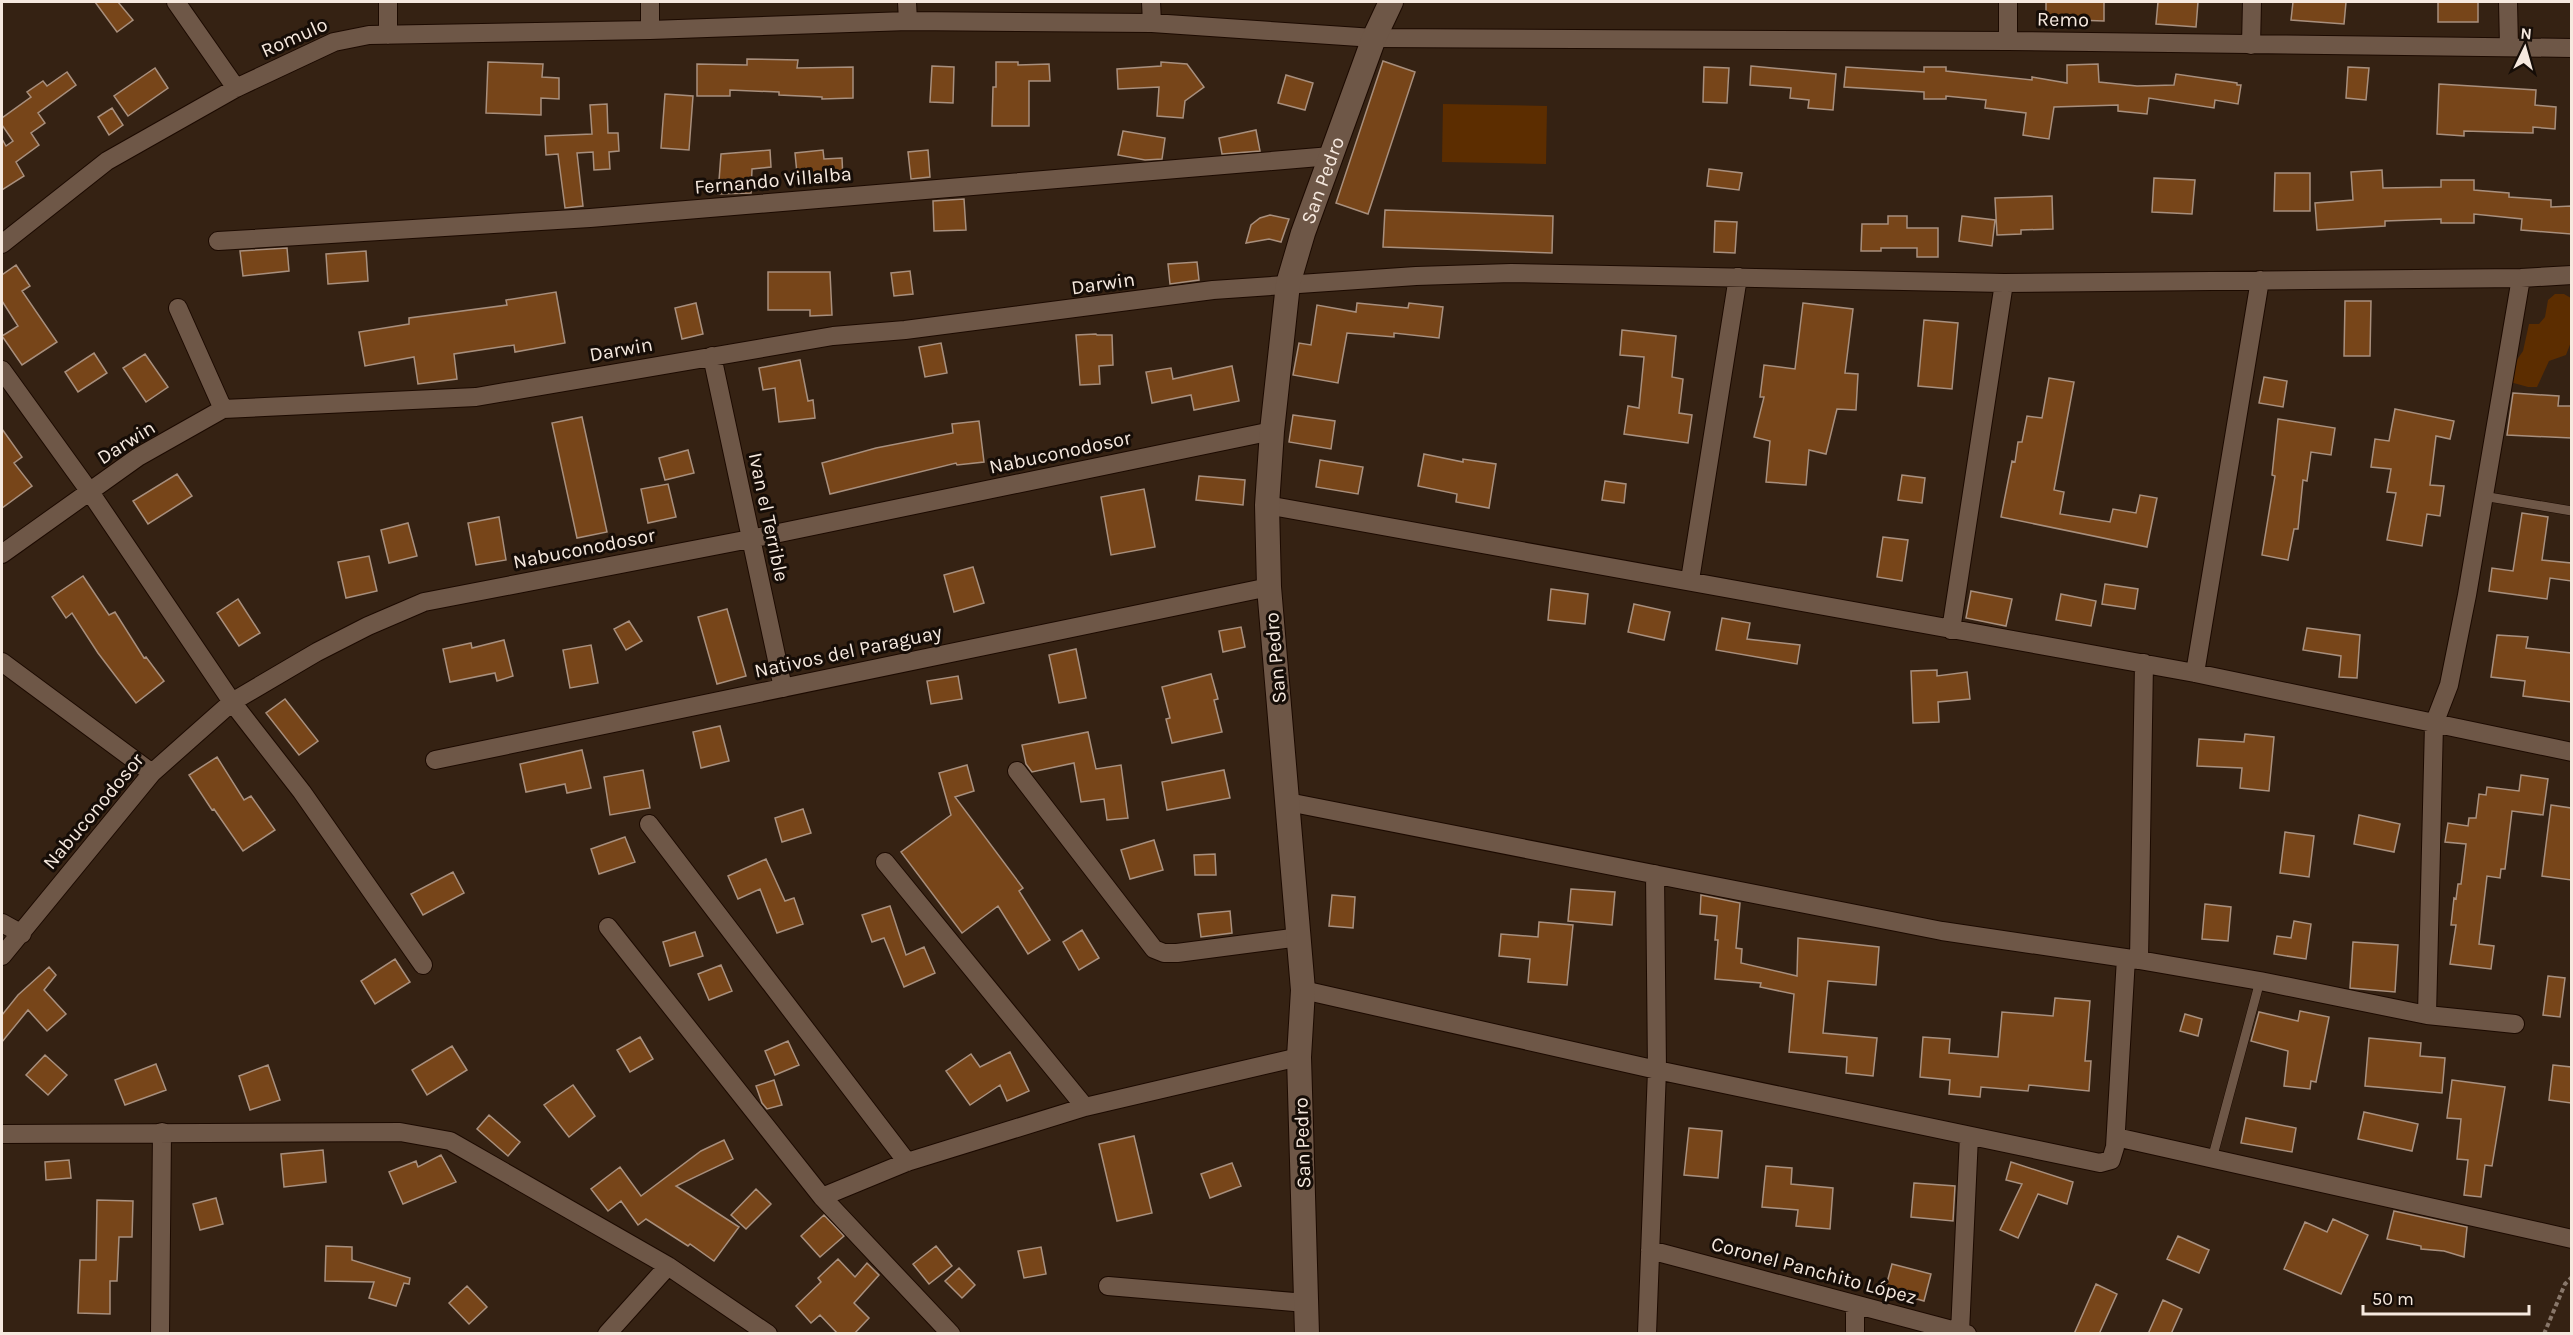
<svg xmlns="http://www.w3.org/2000/svg" width="2573" height="1335" font-family="Karla,sans-serif">
	<style>
		.green { fill: #5c2d00 }
		.building { fill: #774519; stroke: #a88f7d; stroke-width: 1.5 }
		.lines { fill: none; stroke-linecap: round; stroke-linejoin: round }
		.service-casing { stroke: #1c0a00; stroke-width: 10 }
		.minor-casing { stroke: #1c0a00; stroke-width: 20 }
		.secondary-casing { stroke: #1c0a00; stroke-width: 26 }
		.path { stroke: #88776a; stroke-width: 4; stroke-dasharray: 4.5 3; stroke-linecap: butt }
		.service { stroke: #6e5747; stroke-width: 9 }
		.minor { stroke: #6e5747; stroke-width: 18 }
		.secondary { stroke: #6e5747; stroke-width: 24 }
		.labels { text-anchor: middle; stroke-width: 6; stroke-linejoin: round; paint-order: stroke }
		.street-label { font-size: 20px; fill: #f6e9df; stroke: #160d07 }
	</style>
	<rect width="100%" height="100%" fill="#352213"/>
	<!-- green -->
	<path class="green" d="M1443,104l104,2 -1,58 -104,-2z
		M2555,294h9l7,4v44l-5,13 -17,6 -12,26h-9l-18,-5 2,-15 11,-16 6,-27h10l6,-7 3,-17z"/>
	<!-- building -->
	<path class="building" d="M95,2h23l15,18 -16,12z
		M2046,2h58v19l-58,-2z
		M2158,2h40l-2,25 -40,-3z
		M2293,2h53l-2,22 -53,-4z
		M2438,2h40v20h-40z
		M747,59l51,1 -1,8 56,-1v31l-31,1v-2l-43,-2v-3l-49,-2v6h-33v-32l50,1z
		M1383,61l32,11 -47,142 -32,-11z
		M488,62l55,2 -1,13 17,1v21l-18,-1v17l-55,-2z
		M996,62h22v3l31,-1 1,17h-21v45h-37l1,-39h3z
		M1161,62l26,2 17,23 -19,14 -2,17 -26,-2 2,-29 -41,2 -1,-20 44,-3z
		M2098,64l1,18 38,4 37,-1 2,-11 61,9v2h4l-3,19 -23,-4 -1,8 -65,-10 -2,16 -29,-3v-6l-64,2 -5,32 -26,-4 3,-22 -41,-5 1,-8 -40,-4v3h-22v-7l-80,-5 2,-20 78,5v-5h22v4l86,9v-3l35,6v-18z
		M932,66l22,1 -1,36 -23,-1z
		M1751,66l85,8 -3,36 -25,-2 1,-8 -19,-2 1,-10 -41,-3z
		M1704,67l25,1 -2,35 -24,-1z
		M2348,67l21,1 -3,32 -20,-2z
		M155,68l13,20 -40,28 -14,-20z
		M67,72l9,13 -38,28 7,10 -14,10 8,12 -23,17 8,14 -22,14v-51l4,7 7,-5 -11,-16v-7l29,-21 -4,-5 16,-11 4,5z
		M1286,75l27,8 -8,27 -27,-7z
		M2439,84l97,6 -1,15 21,2 -1,22 -22,-2v6l-69,-2v5l-27,-2z
		M665,94l28,2 -4,54 -28,-2z
		M607,104l1,29h10l1,18 -10,1 1,17 -16,1 -1,-18 -16,1 6,53 -18,2 -7,-54 -12,1 -1,-19 47,-2 -2,-29z
		M112,108l11,17 -14,10 -11,-18z
		M1256,130l4,21 -38,3 -3,-16z
		M1123,131l42,7 -3,21 -17,1 -27,-5z
		M770,150l1,17 -19,2 -1,24 -33,1 3,-40z
		M823,150l1,9 18,-1 1,22 -45,4 -3,-31z
		M928,150l2,27 -19,2 -3,-27z
		M1709,169l33,4 -3,17 -32,-4z
		M2382,170l1,18 58,-1v-7h33v10l35,3v4l42,3v7l20,-1v28l-50,-4 1,-11 -48,-5v9h-33v-4l-56,2v5l-68,4 -2,-27 38,-3 -2,-28z
		M2275,173h35v38h-36z
		M2154,178l41,2 -3,34 -40,-2z
		M2052,196l1,33 -32,1v4l-24,1 -2,-37z
		M964,199l2,31 -32,1 -1,-30z
		M1385,210l168,6 -1,37 -169,-6z
		M1270,215l19,4 -8,23 -12,-3 -23,4 5,-18 9,-7z
		M1888,216h19v12h31v29h-21v-9h-36v3h-20l1,-27h26z
		M1962,216l33,4 -3,26 -33,-5z
		M1715,221l22,1 -2,31 -21,-1z
		M287,248l2,23 -46,5 -3,-25z
		M366,251l2,30 -40,3 -2,-30z
		M1197,262l2,18 -29,4 -2,-20z
		M16,265l14,21 -8,5 35,51 -35,23 -20,-29 16,-10 -16,-25v-26z
		M910,271l3,23 -19,2 -3,-23z
		M768,272h62l2,43 -22,1v-6h-42z
		M556,292l9,51 -50,9 -1,-7 -60,9 3,25 -39,5 -4,-27 -49,9 -6,-34 50,-8v-6l98,-13 -1,-5z
		M2345,301h26l-1,55h-26z
		M696,303l7,31 -21,5 -7,-31z
		M1357,303l51,5 1,-5 34,4 -4,31 -45,-5v4l-47,-4 -9,50 -45,-8 6,-32 12,2 6,-40 39,7z
		M1803,303l50,6 -8,64 13,1 -2,36 -19,-1 -11,45 -17,-4 -3,35 -40,-3 4,-41 -16,-4 10,-40h-4l4,-32 31,4z
		M1924,320l34,3 -6,66 -34,-3z
		M1622,330l54,6 -4,41 11,2 -4,34 13,2 -4,28 -64,-9 4,-28 11,2 5,-51 -24,-2z
		M1096,334l1,1h15l1,30 -14,1 1,18 -20,1 -4,-50z
		M941,343l6,30 -22,4 -6,-30z
		M94,353l13,20 -29,19 -13,-20z
		M145,354l23,33 -22,15 -23,-34z
		M800,360l8,41 5,-1 2,18 -36,4 -4,-34 -12,2 -4,-22z
		M1232,366l7,35 -45,9 -3,-15 -39,8 -6,-31 25,-4 2,11z
		M2264,377l23,4 -4,26 -24,-4z
		M2049,378l25,4 -20,108 10,2 -4,22 50,8 3,-13 23,4 4,-18 17,3 -10,49 -146,-30 11,-56 3,1 3,-20h4l5,-26 15,2z
		M2513,393l46,3 -1,10h13v32l-64,-3z
		M2395,409l59,12 -4,18 -14,-3 -6,49 14,1 -4,30 -13,-2 -5,32 -35,-6 9,-47 -9,-1 4,-23 -20,-2 4,-28 14,2z
		M1293,415l42,6 -4,28 -42,-7z
		M582,417l25,115 -30,6 -25,-115z
		M2278,419l57,9 -4,27 -20,-3 -4,29 -4,-1 -5,49h-4l-6,31 -26,-5 13,-79 -3,-1z
		M979,421l5,41 -27,3 -1,-2 -126,31 -8,-31 54,-15 77,-15 -1,-9z
		M2,429l20,28 -8,6 18,23 -30,22z
		M688,450l6,23 -29,7 -6,-22z
		M1424,454l39,8v-3l33,5 -7,44 -33,-6 1,-8 -39,-8z
		M1320,460l43,7 -5,27 -42,-7z
		M177,474l15,22 -44,28 -15,-23z
		M1902,475l23,3 -3,25 -24,-3z
		M1199,476l46,4 -2,25 -47,-5z
		M1605,481l21,3 -2,19 -22,-3z
		M668,484l8,33 -28,6 -7,-34z
		M1144,489l11,58 -44,8 -10,-58z
		M2522,513l26,4 -6,43 29,3v18l-21,-3 -3,21 -58,-8 3,-23 21,3z
		M499,517l7,43 -30,5 -8,-42z
		M408,523l9,33 -28,7 -8,-33z
		M1883,537l25,3 -6,41 -25,-4z
		M369,556l8,35 -31,7 -8,-36z
		M973,567l11,36 -30,9 -10,-37z
		M83,576l26,39 6,-3 29,46 2,-1 18,24 -28,22 -38,-50 -26,-40 -6,5 -14,-21z
		M2105,584l33,5 -3,20 -33,-5z
		M1551,589l37,5 -3,30 -37,-4z
		M1971,591l41,8 -6,27 -40,-8z
		M2061,594l35,7 -5,25 -35,-6z
		M238,599l22,34 -21,13 -22,-33z
		M1634,604l36,8 -6,28 -36,-8z
		M727,609l19,67 -29,8 -19,-67z
		M1722,618l28,5 -3,16 53,6 -3,19 -81,-14z
		M629,621l13,20 -16,9 -12,-21z
		M1241,627l4,20 -22,5 -4,-21z
		M2307,628l53,7 -3,43 -18,-1 2,-21 -38,-6z
		M2497,635l31,2 -2,11 45,5v49l-48,-6 2,-15 -34,-4z
		M504,640l9,36 -16,5 -2,-8 -45,9 -7,-33 28,-6 1,5z
		M591,645l7,38 -28,5 -7,-38z
		M1076,649l10,49 -27,5 -10,-48z
		M1937,670v6l30,-4 3,27 -32,3 1,20 -26,1 -2,-52z
		M1211,674l7,25 -4,1 8,32 -50,11 -6,-24 4,-1 -8,-31z
		M958,676l4,23 -31,5 -4,-23z
		M285,699l33,42 -19,14 -33,-42z
		M720,726l9,35 -28,7 -8,-36z
		M1088,732l8,37 25,-4 7,53 -21,2 -3,-21 -23,3 -7,-39 -42,9 -6,-8 -4,-19z
		M2245,734l29,3 -5,54 -29,-3 2,-20 -45,-2 2,-27 45,3z
		M582,750l9,38 -24,5 -2,-9 -39,8 -6,-28z
		M217,757l27,43 7,-4 24,34 -32,21 -29,-42 -2,1 -23,-35z
		M967,765l7,26 -19,6 68,91 -4,3 31,49 -22,14 -30,-48 -36,27 -61,-81 50,-37 -12,-42z
		M643,770l7,38 -40,7 -6,-38z
		M1224,770l6,28 -63,12 -5,-28z
		M2521,775l27,4 -5,36 -31,-4 -7,58h-4l-1,9 -13,-2 -8,68 15,2 -3,23 -41,-5 6,-39h-5l3,-27 2,1 2,-15h3l5,-40 -21,-2 3,-19 20,3 1,-8h7l3,-24 7,1 1,-8 32,4z
		M2551,805l20,3v72l-29,-4z
		M803,809l8,24 -29,9 -7,-24z
		M2359,815l41,9 -6,28 -40,-8z
		M2285,832l29,4 -5,41 -29,-4z
		M625,837l10,25 -36,12 -8,-25z
		M1154,840l9,30 -33,9 -9,-29z
		M1215,854l1,21h-21l-1,-20z
		M766,859l19,42 9,-3 9,26 -26,9 -17,-44 -22,10 -10,-23z
		M453,872l11,21 -41,22 -12,-21z
		M1571,889l44,3 -3,33 -44,-4z
		M1332,895l23,2 -2,31 -24,-2z
		M1701,895l39,8 -4,45 6,1 -1,14 56,13 1,-38 81,9 -3,38 -48,-4 -5,52 54,5 -4,38 -27,-3 1,-16 -58,-5 5,-58 -34,-7 1,-4 -46,-4 3,-39h-3l2,-24 -17,-2z
		M2205,904l26,3 -3,34 -26,-2z
		M890,906l16,49 18,-8 11,26 -31,14 -20,-49 -12,4 -10,-27z
		M1230,911l2,22 -31,4 -3,-23z
		M2294,921l17,3 -5,35 -32,-5 3,-18 14,2z
		M1539,922l34,3 -6,60 -39,-3 2,-23 -31,-3 2,-22 37,3z
		M1082,930l17,28 -20,12 -16,-28z
		M695,932l8,24 -33,10 -7,-24z
		M2353,942l45,3 -3,47 -45,-4z
		M395,959l15,23 -35,22 -14,-23z
		M721,965l11,26 -23,9 -11,-26z
		M49,967l7,8 -12,15 22,24 -19,17 -19,-21 -26,32v-27l16,-20z
		M2548,976l17,2 -5,39 -17,-2z
		M2055,998l35,3 -5,60h6l-2,30 -60,-6 -1,6 -47,-4 -1,10 -31,-3 1,-14 -30,-3 3,-40 27,2 -1,14 49,4 4,-45 51,4z
		M2300,1011l29,6 -13,65 -5,-1 -1,8 -26,-3 4,-35 -37,-10 8,-29 39,9z
		M2185,1014l17,5 -4,17 -18,-5z
		M640,1037l13,22 -23,13 -13,-22z
		M2369,1038l52,5 -1,13 25,2 -3,35 -77,-7z
		M788,1041l11,24 -24,10 -10,-24z
		M452,1046l15,24 -40,25 -15,-25z
		M1010,1052l19,39 -22,10 -7,-16 -30,20 -24,-34 25,-17 9,13z
		M45,1055l22,20 -19,20 -22,-20z
		M156,1064l10,26 -41,15 -10,-25z
		M268,1065l12,35 -30,10 -11,-34z
		M2553,1065l18,2v36l-22,-3z
		M774,1080l8,25 -15,4 -5,-6 -6,-17z
		M2452,1080l53,7 -13,79 -7,-1 -4,32 -17,-2 4,-35 -11,-1 4,-40 -14,-1z
		M573,1085l22,31 -26,21 -25,-32z
		M2364,1112l54,12 -6,27 -54,-12z
		M489,1115l31,27 -12,14 -31,-27z
		M2246,1118l50,10 -4,24 -51,-9z
		M1689,1128l33,3 -4,47 -34,-3z
		M1134,1136l18,77 -35,8 -18,-77z
		M724,1140l9,19 -57,27 63,41 -25,34 -24,-17 -2,2 -42,-27 -8,6 -17,-24 -13,10 -17,-22 29,-22 21,29 60,-45z
		M323,1150l3,32 -42,5 -3,-33z
		M441,1155l15,27 -53,22 -14,-32 27,-11 2,6z
		M69,1160l2,18 -25,2 -1,-18z
		M2011,1162l62,20 -6,22 -29,-10 -20,44 -18,-8 22,-46 -16,-4z
		M1232,1163l9,23 -31,12 -9,-24z
		M1766,1166l26,2 -1,16 42,4 -3,41 -34,-3 2,-16 -36,-3z
		M1914,1183l41,3 -2,35 -42,-4z
		M756,1189l15,15 -25,25 -15,-14z
		M216,1198l7,26 -23,6 -7,-26z
		M97,1200l36,1 -1,36h-13l-2,44h-7v33l-32,-1 2,-53h16z
		M2394,1211l73,16 -3,30 -20,-6 -23,-2v-3l-34,-7z
		M824,1215l20,21 -24,21 -19,-21z
		M2333,1219l35,16 -27,59 -57,-25 21,-47 22,10z
		M2178,1236l31,14 -10,23 -32,-14z
		M326,1246l26,1v13l58,18 -1,6 -5,-1 -8,23 -27,-8 5,-16 -49,-1z
		M936,1246l16,20 -23,18 -16,-20z
		M1041,1247l5,27 -22,4 -6,-27z
		M838,1259l17,18 12,-14 12,12 -25,28 15,15 -15,16h-16l-18,-19 -9,8 -15,-17 25,-24 -3,-4z
		M1892,1264l39,10 -7,27 -39,-11z
		M959,1268l16,17 -13,13 -17,-17z
		M2096,1284l21,10 -18,40h-25z
		M467,1286l20,21 -18,17 -20,-21z
		M2163,1300l19,9 -11,25h-23z"/>
	<g class="lines">
		<defs>
			<path id="service" d="M2483,496l89,15
				M2212,1159l48,-178"/>
			<path id="minor" d="M176,2l60,86
				M388,2v33
				M650,2v28
				M907,2l1,19
				M1151,2l1,21
				M2008,2v39
				M2508,2l1,45
				M2251,45l1,-43
				M218,241l372,-23 741,-62
				M2,244l105,-83 129,-73 98,-46 35,-7 281,-5 258,-9 244,2 222,15 634,3 564,7
				M178,308l45,101
				M712,356l71,332
				M2,370l88,122 142,210 70,90 121,173
				M1267,505l928,168 377,79
				M2,554l136,-97 85,-48 253,-12 357,-61 72,-6 308,-40 203,-14 95,-3 493,10 517,-5 51,-3
				M1690,580l48,-303
				M1951,630l53,-347
				M2,662l150,111
				M2195,673l65,-393
				M435,760l834,-173
				M1017,771l137,178 10,4h13l123,-16
				M1288,802l654,129 197,29 121,21 167,34 88,9
				M649,824l258,338
				M885,862l200,245
				M2,923l20,11
				M608,927l214,270 129,137
				M2,956l150,-183 80,-71 85,-50 51,-26 56,-24 326,-63 522,-108
				M2139,960l5,-297
				M1303,990l354,80 443,93 11,-3 4,-13 11,-189
				M2427,1015l7,-291 15,-39 18,-90 54,-317
				M2,1134l398,-2 50,9 218,125 100,68
				M2116,1137l456,102
				M822,1197l85,-35 178,-55 214,-50
				M1650,1250l317,84
				M1108,1286l198,17
				M1960,1332l9,-196
				M160,1334l2,-202
				M607,1334l61,-68
				M1647,1334l10,-264 -2,-196
				M1855,1334v-28"/>
			<g id="secondary">
				<path id="s1" d="M1307,1334l-8,-277 4,-67 -34,-403 -2,-82 5,-74 16,-147 15,-51 71,-195 17,-36"/>
			</g>
		</defs>
		<!-- service casing -->
		<use href="#service" class="service-casing"/>
		<!-- minor casing -->
		<use href="#minor" class="minor-casing"/>
		<!-- secondary casing -->
		<use href="#secondary" class="secondary-casing"/>
		<!-- path -->
		<path class="path" d="M2544,1334l21,-50 7,-7"/>
		<!-- service -->
		<use href="#service" class="service"/>
		<!-- minor -->
		<use href="#minor" class="minor"/>
		<!-- secondary -->
		<use href="#secondary" class="secondary"/>
	</g>
	<g class="labels">
		<!-- street labels -->
		<g class="street-label">
			<text transform="translate(2063 19) rotate(1)" y="7">Remo</text>
			<text transform="translate(294 37) rotate(-24)" y="7">Romulo</text>
			<text dy="7" stroke="none"><textPath href="#s1" startOffset="1162">San Pedro</textPath></text>
			<text transform="translate(773 180) rotate(-5)" y="7">Fernando Villalba</text>
			<text transform="translate(1103 283) rotate(-8)" y="7">Darwin</text>
			<text transform="translate(621 349) rotate(-10)" y="7">Darwin</text>
			<text transform="translate(126 442) rotate(-32)" y="7">Darwin</text>
			<text transform="translate(1060 452) rotate(-12)" y="7">Nabuconodosor</text>
			<text transform="translate(769 517) rotate(78)" y="7">Ivan el Terrible</text>
			<text transform="translate(584 548) rotate(-11)" y="7">Nabuconodosor</text>
			<text transform="translate(848 651) rotate(-12)" y="7">Nativos del Paraguay</text>
			<text transform="translate(1275 658) rotate(-95)" y="7">San Pedro</text>
			<text transform="translate(93 811) rotate(-50)" y="7">Nabuconodosor</text>
			<text transform="translate(1302 1143) rotate(-92)" y="7">San Pedro</text>
			<text transform="translate(1814 1270) rotate(15)" y="7">Coronel Panchito López</text>
		</g>
	</g>
	<!-- border -->
	<rect width="2573" height="1335" fill="none" stroke="#f6e9df" stroke-width="6"/>
	<!-- north arrow -->
	<g transform="translate(2525 48) rotate(5)" stroke="#160d07" stroke-width="4.5" paint-order="stroke">
	<path d="M0-4.5L10 22L0 15L-10 22Z" fill="#f6e9df"/>
	<text y="-9" font-size="16" font-weight="bold" text-anchor="middle" fill="#f6e9df">N</text>
	</g>
	<!-- scale -->
	<path d="M2363 1305v9h166v-9" fill="none" stroke="#f6e9df" stroke-width="3"/>
	<text x="2372" y="1305" font-size="18" fill="#f6e9df" stroke="#160d07" stroke-width="4.5" paint-order="stroke">50 m</text>
</svg>
